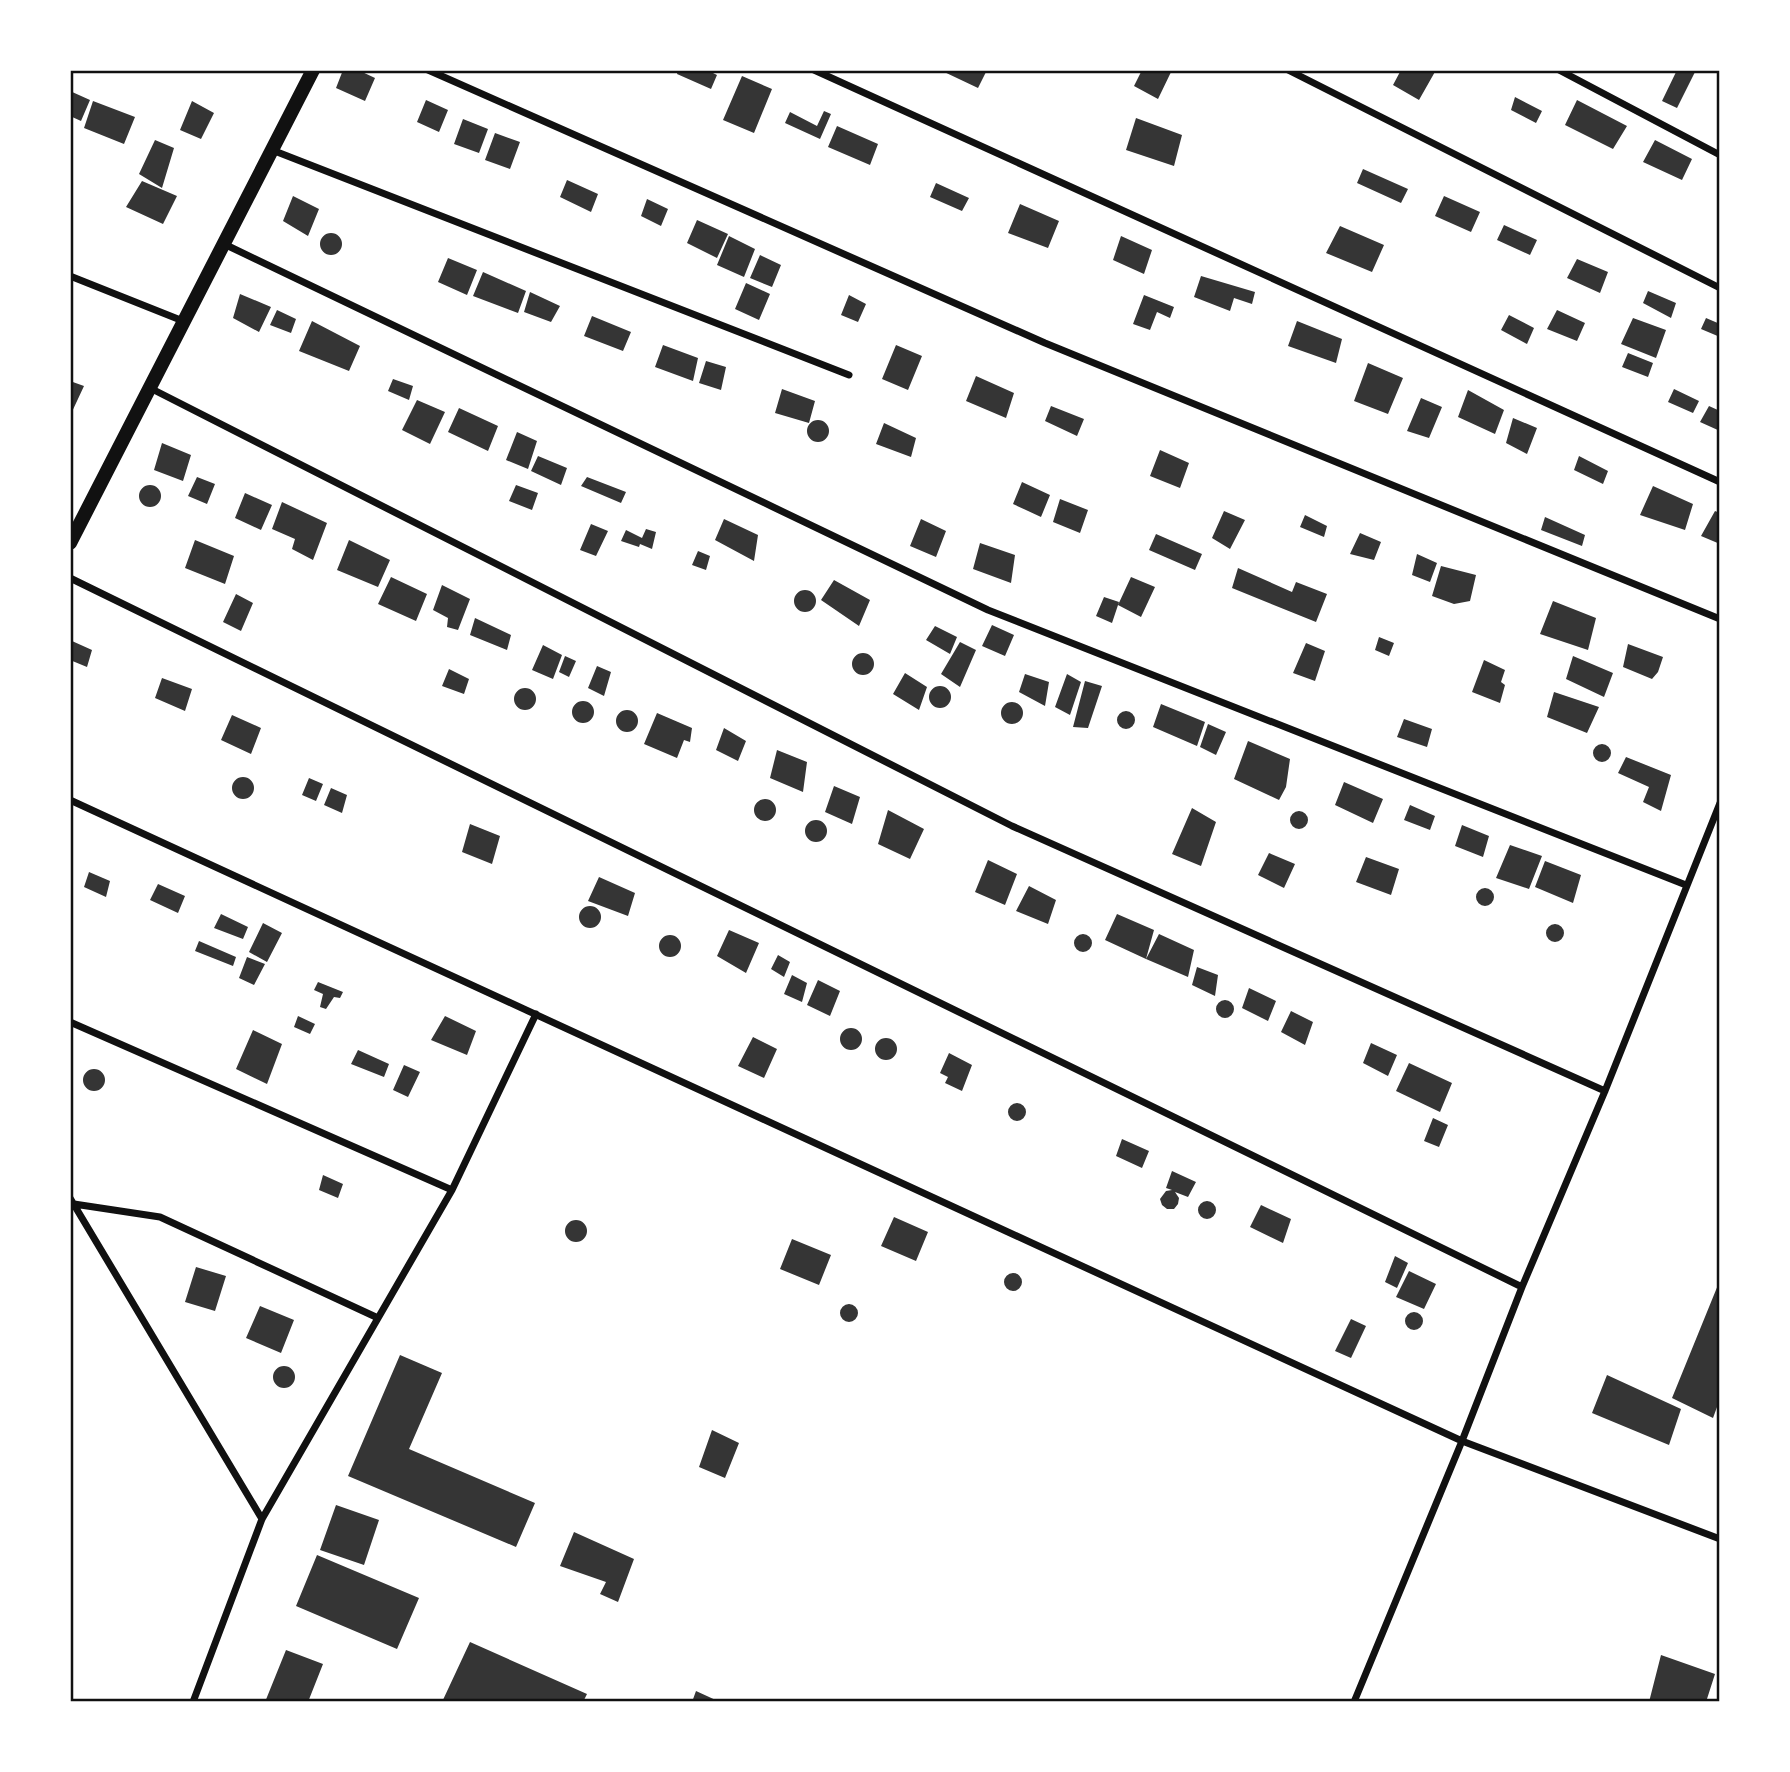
<svg xmlns="http://www.w3.org/2000/svg" width="1790" height="1772" font-family="'DejaVu Sans',sans-serif">
	<style>
		.building { fill: #353535 }
		.lines { fill: none; stroke-linecap: round; stroke-linejoin: round }
		.minor { stroke: #111; stroke-width: 7 }
		.secondary { stroke: #111; stroke-width: 14 }
		.neatline { fill: none; stroke: #111; stroke-width: 2.5 }
	</style>
	<rect width="100%" height="100%" fill="#fff"/>
	<!-- building -->
	<path class="building" d="M343,70h15l17,8 -10,23 -29,-13z
		M678,70h29l10,5 -6,14 -34,-15z
		M940,70h47l-9,18z
		M1142,70h30l-14,29 -24,-13z
		M1401,70h35l-17,30 -26,-15z
		M1677,70h19l-19,38 -15,-7z
		M742,76l30,13 -18,44 -31,-13z
		M70,91l20,9 -9,21 -11,-5z
		M1515,97l27,14 -6,12 -25,-13z
		M426,100l22,10 -9,22 -22,-10z
		M1577,100l50,26 -14,23 -48,-24z
		M93,101l42,16 -11,27 -40,-16z
		M192,101l22,12 -13,26 -21,-9z
		M824,111l7,3 -11,25 -35,-16 5,-11 27,14z
		M1136,118l46,17 -8,31 -48,-16z
		M463,119l25,10 -9,24 -25,-9z
		M837,126l41,18 -8,21 -42,-18z
		M495,133l25,9 -10,27 -25,-9z
		M155,140l19,8 -12,40 -23,-14z
		M1655,140l37,19 -10,21 -39,-18z
		M1363,169l45,20 -7,14 -44,-20z
		M567,180l31,14 -7,18 -31,-15z
		M142,181l35,15 -14,28 -37,-17z
		M936,183l33,15 -7,13 -32,-14z
		M293,196l26,13 -11,27 -25,-15z
		M1444,196l36,16 -9,20 -36,-16z
		M647,199l21,10 -7,17 -20,-10z
		M1020,204l39,17 -11,27 -40,-15z
		M697,220l31,14 -11,24 -30,-15z
		M1504,225l33,15 -7,15 -33,-15z
		M1340,226l44,19 -12,27 -46,-19z
		M320 244a11 11 0 1 1 22 0a11 11 0 1 1-22 0Z
		M729,236l26,13 -11,28 -27,-12z
		M1121,236l31,14 -8,24 -31,-14z
		M760,255l21,10 -9,22 -22,-9z
		M448,258l29,12 -10,25 -29,-13z
		M1577,259l31,13 -8,21 -33,-15z
		M483,272l43,19 -8,22 -45,-17z
		M1201,276l54,16 -3,12 -18,-6 -4,13 -36,-14z
		M746,283l24,11 -11,26 -24,-11z
		M1648,291l28,12 -5,15 -28,-15z
		M530,292l30,14 -9,16 -27,-10z
		M240,294l31,13 -12,25 -26,-14z
		M849,295l17,9 -8,18 -17,-7z
		M1144,295l30,12 -4,11 -13,-6 -7,18 -17,-6z
		M277,310l19,9 -5,14 -21,-8z
		M1557,310l28,13 -8,18 -30,-12z
		M1509,315l25,13 -7,16 -26,-14z
		M592,316l39,16 -8,19 -39,-15z
		M1633,318l33,12 -10,28 -35,-14z
		M1706,318l14,6v13l-19,-8z
		M312,321l48,25 -11,25 -50,-20z
		M1297,321l45,18 -6,24 -48,-17z
		M663,345l35,13 -5,23 -38,-14z
		M896,345l26,11 -14,34 -26,-11z
		M1628,353l25,10 -5,14 -26,-10z
		M706,361l20,6 -5,23 -22,-7z
		M1368,363l35,15 -15,36 -34,-13z
		M976,376l38,17 -8,25 -40,-17z
		M393,379l20,7 -4,14 -21,-9z
		M70,381l14,5 -14,30z
		M782,389l33,12 -6,22 -34,-10z
		M1674,389l25,12 -6,12 -25,-11z
		M1468,390l36,20 -9,24 -37,-17z
		M1421,398l21,9 -13,31 -22,-7z
		M417,400l28,12 -15,32 -28,-14z
		M1051,406l33,13 -7,17 -32,-15z
		M1709,406l11,5v20l-20,-9z
		M459,408l39,18 -10,25 -40,-19z
		M1513,418l24,10 -10,26 -21,-11z
		M807 431a11 11 0 1 1 22 0a11 11 0 1 1-22 0Z
		M884,423l32,15 -5,19 -35,-13z
		M517,432l20,9 -9,28 -22,-9z
		M162,443l29,12 -8,26 -29,-11z
		M1160,450l29,13 -9,25 -30,-12z
		M538,456l29,12 -6,17 -30,-14z
		M1579,456l29,15 -5,13 -29,-14z
		M197,477l18,7 -8,20 -19,-8z
		M587,477l39,15 -5,11 -40,-17z
		M1022,482l28,13 -9,22 -28,-13z
		M516,485l22,8 -6,17 -23,-9z
		M139 496a11 11 0 1 1 22 0a11 11 0 1 1-22 0Z
		M1653,486l40,18 -8,26 -45,-15z
		M245,493l27,12 -11,25 -26,-12z
		M1060,499l28,11 -8,23 -27,-11z
		M282,502l45,21 -14,37 -21,-11 3,-10 -23,-10z
		M1224,511l21,9 -15,29 -18,-11z
		M1715,511l5,2v31l-19,-8z
		M1305,515l22,11 -3,11 -24,-10z
		M1545,517l40,18 -3,11 -41,-16z
		M724,519l34,16 -4,26 -39,-21z
		M921,519l25,12 -10,26 -26,-11z
		M591,524l17,7 -12,25 -16,-6z
		M646,529l10,3 -4,17 -12,-5 -1,3 -18,-6 5,-11 16,8z
		M1360,533l21,9 -7,18 -24,-6z
		M1156,534l46,20 -7,16 -46,-20z
		M195,540l39,16 -9,28 -40,-16z
		M349,540l41,20 -12,27 -41,-17z
		M980,543l35,12 -4,28 -38,-14z
		M698,551l12,5 -4,14 -14,-5z
		M1417,554l20,9 -7,19 -18,-7z
		M1441,566l35,9 -6,26 -16,3 -22,-8z
		M1238,568l54,24 4,-10 31,12 -11,28 -84,-34z
		M391,577l36,17 -11,27 -38,-17z
		M1131,577l24,10 -14,30 -23,-12z
		M834,580l36,20 -11,26 -38,-26z
		M442,585l28,14 -12,31 -11,-3 1,-9 -15,-8z
		M794 601a11 11 0 1 1 22 0a11 11 0 1 1-22 0Z
		M236,594l17,9 -12,28 -18,-9z
		M1104,597l15,5 -7,21 -16,-7z
		M1553,601l43,17 -8,32 -48,-16z
		M475,618l36,17 -4,15 -37,-15z
		M992,625l22,10 -9,21 -23,-10z
		M935,626l22,11 -7,17 -24,-14z
		M1379,637l15,6 -5,13 -14,-6z
		M72,641l20,9 -5,17 -17,-7z
		M960,642l16,8 -16,37 -19,-13z
		M1306,643l19,8 -10,30 -22,-8z
		M1628,644l35,13 -5,15 -6,7 -29,-12z
		M543,645l19,10 -9,24 -21,-9z
		M852 664a11 11 0 1 1 22 0a11 11 0 1 1-22 0Z
		M565,656l11,5 -7,16 -10,-5z
		M1573,656l40,17 -9,24 -38,-18z
		M1484,660l21,10 -4,12 4,3 -5,18 -28,-11z
		M597,666l14,6 -7,24 -16,-8z
		M449,669l20,10 -5,15 -22,-8z
		M905,673l22,14 -8,23 -26,-16z
		M1025,674l24,8 -4,24 -26,-14z
		M1067,674l14,8 -11,33 -15,-8z
		M162,678l30,11 -7,22 -30,-13z
		M1085,681l17,5 -14,42 -15,-1z
		M929 697a11 11 0 1 1 22 0a11 11 0 1 1-22 0Z
		M514 699a11 11 0 1 1 22 0a11 11 0 1 1-22 0Z
		M1554,692l45,15 -12,26 -40,-16z
		M572 712a11 11 0 1 1 22 0a11 11 0 1 1-22 0Z
		M1001 713a11 11 0 1 1 22 0a11 11 0 1 1-22 0Z
		M1161,704l44,18 -8,24 -44,-19z
		M616 721a11 11 0 1 1 22 0a11 11 0 1 1-22 0Z
		M1117 720a9 9 0 1 1 18 0a9 9 0 1 1-18 0Z
		M657,713l35,15 -2,14 -6,-2 -7,18 -33,-14z
		M232,715l29,13 -10,26 -30,-14z
		M1404,719l28,10 -5,18 -30,-10z
		M1208,724l18,8 -10,23 -16,-8z
		M724,728l22,13 -8,20 -22,-11z
		M1248,741l42,18 -4,28 -7,13 -45,-21z
		M1593 753a9 9 0 1 1 18 0a9 9 0 1 1-18 0Z
		M777,750l30,12 -4,30 -33,-14z
		M1626,757l45,18 -10,36 -18,-9 6,-15 -31,-14z
		M232 788a11 11 0 1 1 22 0a11 11 0 1 1-22 0Z
		M309,778l14,6 -7,17 -14,-6z
		M1344,782l39,17 -10,24 -38,-18z
		M834,786l26,11 -8,27 -27,-12z
		M331,788l16,7 -5,18 -18,-8z
		M754 810a11 11 0 1 1 22 0a11 11 0 1 1-22 0Z
		M1410,805l25,11 -5,14 -26,-10z
		M1192,808l24,14 -15,44 -29,-12z
		M888,810l36,19 -14,30 -32,-15z
		M1290 820a9 9 0 1 1 18 0a9 9 0 1 1-18 0Z
		M805 831a11 11 0 1 1 22 0a11 11 0 1 1-22 0Z
		M470,824l30,12 -8,28 -30,-12z
		M1462,825l27,11 -6,21 -28,-11z
		M1510,845l32,11 -13,33 -33,-11z
		M1269,853l26,11 -11,24 -26,-13z
		M1366,857l33,12 -8,26 -35,-13z
		M988,860l29,14 -12,31 -30,-13z
		M1545,861l36,14 -8,28 -38,-16z
		M89,872l21,9 -4,16 -22,-10z
		M599,877l36,16 -7,23 -40,-15z
		M158,884l27,12 -7,17 -28,-13z
		M1029,886l27,14 -8,24 -32,-13z
		M1476 897a9 9 0 1 1 18 0a9 9 0 1 1-18 0Z
		M579 917a11 11 0 1 1 22 0a11 11 0 1 1-22 0Z
		M221,914l27,13 -5,12 -29,-11z
		M1117,914l37,16 -8,29 -41,-19z
		M263,923l19,10 -15,29 -18,-10z
		M1546 933a9 9 0 1 1 18 0a9 9 0 1 1-18 0Z
		M729,930l30,13 -13,30 -29,-17z
		M1074 943a9 9 0 1 1 18 0a9 9 0 1 1-18 0Z
		M1159,934l35,16 -6,27 -42,-18z
		M659 946a11 11 0 1 1 22 0a11 11 0 1 1-22 0Z
		M199,941l37,16 -3,9 -38,-15z
		M778,955l12,7 -6,15 -13,-8z
		M247,957l18,7 -11,21 -15,-7z
		M1197,967l21,8 -3,21 -23,-11z
		M792,975l15,8 -5,19 -18,-8z
		M818,980l22,11 -10,25 -23,-11z
		M318,982l25,10 -3,6 -6,-1 -8,12 -6,-2 3,-13 -9,-4z
		M1249,988l27,13 -8,20 -26,-13z
		M1216 1009a9 9 0 1 1 18 0a9 9 0 1 1-18 0Z
		M1291,1011l22,11 -8,23 -24,-13z
		M298,1016l17,8 -5,10 -16,-7z
		M445,1016l31,15 -9,24 -36,-15z
		M840 1039a11 11 0 1 1 22 0a11 11 0 1 1-22 0Z
		M253,1030l29,14 -15,40 -31,-15z
		M753,1037l24,12 -13,29 -26,-12z
		M875 1049a11 11 0 1 1 22 0a11 11 0 1 1-22 0Z
		M1371,1043l26,12 -9,21 -25,-13z
		M358,1050l31,14 -5,13 -33,-13z
		M949,1053l23,12 -10,26 -17,-8 3,-6 -8,-4z
		M1409,1063l43,20 -12,29 -44,-21z
		M404,1065l16,7 -12,25 -15,-7z
		M83 1080a11 11 0 1 1 22 0a11 11 0 1 1-22 0Z
		M1008 1112a9 9 0 1 1 18 0a9 9 0 1 1-18 0Z
		M1433,1118l15,7 -9,22 -15,-6z
		M1122,1139l27,12 -7,17 -26,-12z
		M1172,1171l24,11 -8,15 -13,-5 4,6 -1,6 -4,5h-7l-5,-4 -2,-6 6,-8 6,-1 -6,-2z
		M323,1175l20,9 -5,14 -19,-8z
		M1198 1210a9 9 0 1 1 18 0a9 9 0 1 1-18 0Z
		M1261,1205l30,14 -8,24 -33,-16z
		M894,1217l34,15 -12,29 -35,-15z
		M565 1231a11 11 0 1 1 22 0a11 11 0 1 1-22 0Z
		M792,1239l39,16 -12,30 -39,-16z
		M1395,1256l13,7 -11,25 -12,-6z
		M196,1267l30,9 -11,35 -30,-9z
		M1409,1271l27,13 -12,25 -28,-12z
		M1004 1282a9 9 0 1 1 18 0a9 9 0 1 1-18 0Z
		M1720,1280v119l-7,19 -41,-20z
		M840 1313a9 9 0 1 1 18 0a9 9 0 1 1-18 0Z
		M260,1306l34,14 -13,33 -35,-15z
		M1405 1321a9 9 0 1 1 18 0a9 9 0 1 1-18 0Z
		M1351,1319l15,7 -15,32 -16,-7z
		M400,1355l42,18 -33,76 126,54 -19,44 -168,-71z
		M273 1377a11 11 0 1 1 22 0a11 11 0 1 1-22 0Z
		M1607,1375l74,34 -12,36 -77,-32z
		M712,1430l27,13 -14,35 -26,-11z
		M336,1505l43,15 -15,45 -44,-15z
		M574,1532l60,27 -16,43 -18,-8 6,-12 -46,-16z
		M317,1555l102,43 -22,51 -101,-43z
		M470,1642l117,52 -4,8h-141z
		M286,1650l37,14 -15,38h-43z
		M1661,1655l54,19 -9,28h-57z
		M696,1691l24,11h-28z"/>
	<g class="lines">
		<!-- minor -->
		<path class="minor" d="M428,70l617,273 675,276
			M814,70l906,412
			M1288,70l432,218
			M1559,70l161,85
			M272,150l577,225
			M224,244l764,366 698,275
			M70,276l113,45
			M150,388l862,438 593,265
			M70,578l1452,709
			M70,800l1392,641 60,-154 83,-196 115,-288
			M70,1022l382,168
			M70,1198l192,321
			M74,1204l86,13 218,101
			M193,1702l69,-183 190,-329 84,-176
			M1354,1702l108,-261 258,98"/>
		<!-- secondary -->
		<path class="secondary" d="M70,543l243,-473"/>
	</g>
	<!-- border -->
	<rect width="1790" height="1772" fill="none" stroke="#ffffff" stroke-width="144"/>
	<rect x="72" y="72" width="1646" height="1628" class="neatline"/>
</svg>
